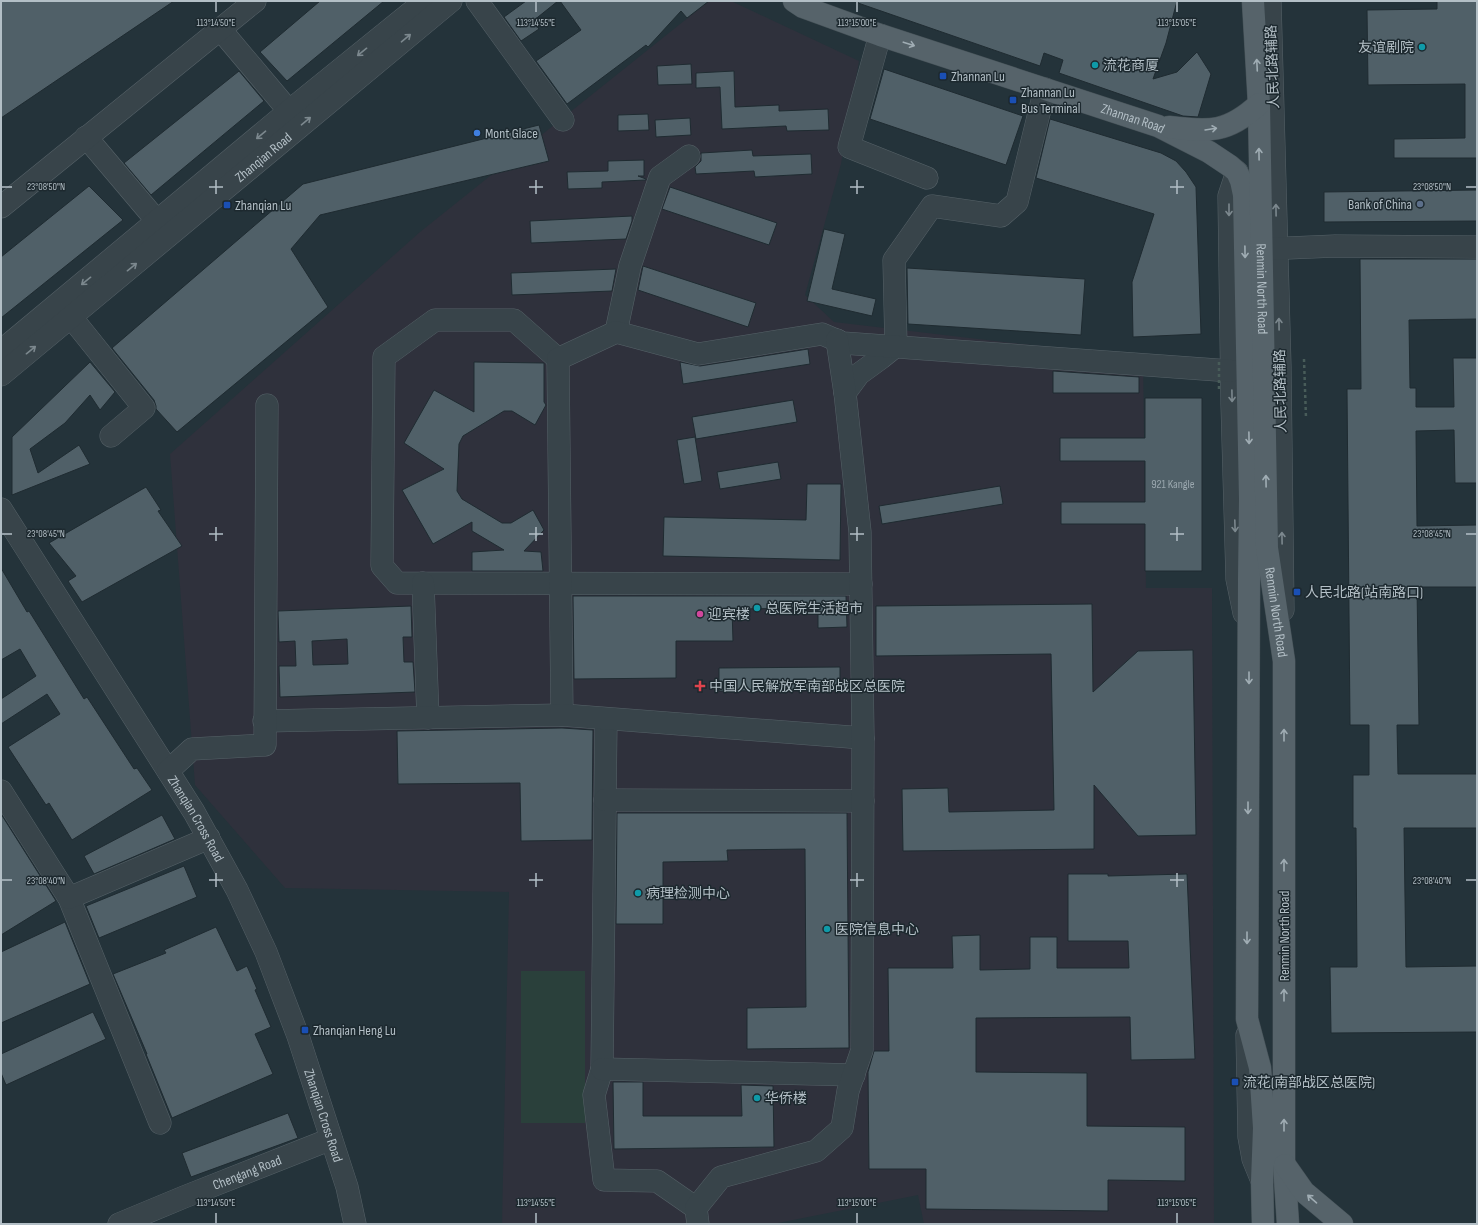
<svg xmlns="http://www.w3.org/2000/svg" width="1478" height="1225" font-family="'Sofia Sans Condensed','Noto Sans SC',sans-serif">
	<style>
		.medical { fill: #2f313c }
		.green { fill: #2a403b }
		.building { fill: #506068; stroke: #1f2b31; fill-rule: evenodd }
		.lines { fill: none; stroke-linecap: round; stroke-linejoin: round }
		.minor-casing { stroke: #566268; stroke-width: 23 }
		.major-casing { stroke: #445056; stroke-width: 23 }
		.path { stroke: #485c59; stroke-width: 2.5; stroke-dasharray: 3 3; stroke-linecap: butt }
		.minor { stroke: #38444a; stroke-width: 22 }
		.major { stroke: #56636a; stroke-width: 22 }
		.path-bridge { stroke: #485c59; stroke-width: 2.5; stroke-dasharray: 3 3; stroke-linecap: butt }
		.oneway { stroke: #7c888e }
		.oneway2 { stroke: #a0adb4 }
		.ticks { fill: none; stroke: #b3bfc6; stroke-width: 1.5 }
		.culture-dot { fill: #0f9aa8; stroke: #1d292f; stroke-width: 1.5 }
		.transit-dot { fill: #1a4fb4; stroke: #1d292f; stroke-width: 1.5 }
		.shop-dot { fill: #3f7fe0; stroke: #1d292f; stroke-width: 1.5 }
		.service-dot { fill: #5c6f8a; stroke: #1d292f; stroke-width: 1.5 }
		.hotel-dot { fill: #d1479c; stroke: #1d292f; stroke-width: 1.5 }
		.health-dot { fill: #e0444e; stroke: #1d292f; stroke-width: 1.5 }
		.labels { text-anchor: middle; stroke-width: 3; stroke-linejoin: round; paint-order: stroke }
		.number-label { font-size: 12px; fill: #9aa7ae }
		.poi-label { font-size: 14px; fill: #b3bfc6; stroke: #1d292f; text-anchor: start }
		.street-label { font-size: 14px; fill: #b3bfc6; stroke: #1d292f }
		.ticks-label { font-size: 10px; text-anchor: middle; fill: #b3bfc6; stroke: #1d292f; stroke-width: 3; stroke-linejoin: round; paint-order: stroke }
	</style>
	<rect width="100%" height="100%" fill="#24333a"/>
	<!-- medical -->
	<path class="medical" d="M709,1h22l128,60 -18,103 -36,131 29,27 178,21 131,13 3,232h66l2,635 -5,1h-285l-6,-29 -145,29h-271l7,-332 -224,-4 -90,-103 -25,-331 250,-222z"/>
	<!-- green -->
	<path class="green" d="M521,971h64v152h-64z"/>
	<!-- building -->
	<path class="building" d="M1,1h173l-173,117z
		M320,1h64l-97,80 -27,-29z
		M526,1h32l-25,20 6,8 -18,12 -17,-24z
		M560,1h149l-22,17 -6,-7 -33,36 -2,-2 -79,59 -31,-43 45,-31z
		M858,1h319l-11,42 -13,36 24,-7 20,-20 14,22 -13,43 -15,-1 -124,-43 4,-13 -19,-7 -4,13 -182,-63z
		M1437,1h40v157h-83v-19l71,-1v-54l-97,1 -1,-75 70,-1z
		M691,64l1,20 -34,1 -1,-19z
		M884,69l139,47 -17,49 -136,-46z
		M239,71l25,30 -113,94 -27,-32z
		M734,71l1,36 44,-2v6l49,-2 1,21 -42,1 -1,-5 -64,3 -2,-42 -24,1v-15z
		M648,114l1,16 -31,1v-16z
		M690,118l1,17 -35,2 -1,-17z
		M1050,119l111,34 15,8 10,11 10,15 5,147 -68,3 -1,-55 22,-68 -118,-36z
		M539,125l10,36 -229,54 -29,34 37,58 -151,125 -21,-23v-3l-2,-6 -42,-52 191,-164z
		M752,150l1,6 58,-2 1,20 -57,3 -1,-6 -58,3 -1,-7 6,-6v-8z
		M644,160v16h-6l8,3v1l-44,2v6l-34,1 -1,-17 41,-1v-10z
		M89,186l34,34 -122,98v-61z
		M670,187l107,36 -8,22 -107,-36z
		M1477,190v31l-153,1v-30z
		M632,216v5l-6,18 -95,4 -1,-22z
		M824,229l21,5 -13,55 44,10 -4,17 -65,-15z
		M1360,259h117v60l-68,1 1,68h6v19h38l-1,-49h24v125h-22l-1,-53 -38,1 1,95 60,-1v62h-60l2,138h-22l1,49h79v54h-73l2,139 71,-1v66l-146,1 -1,-66h27l-1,-139h-3v-53h16v-50h-19l-3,-336h14z
		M643,266l113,37 -8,24 -110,-37z
		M907,268l178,11 -4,56 -173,-11z
		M616,269l-4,22 -100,4 -1,-22z
		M808,349l2,15 -127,20 -3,-22 20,4z
		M90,362l25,30 -15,18 -10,-15 -25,28 -35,26 8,24 41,-28 11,19 -78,31v-58z
		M474,362l70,1v39l2,3 -11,20 -23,-14h-8l-41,25 -4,8 -2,47 5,8 40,24h9l22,-13 11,20 -20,21 17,1 2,19h-71v-19l32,-2 -32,-19v-9l-39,22 -31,-54 42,-21 -40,-26 30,-53 40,22z
		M1053,371l86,6v16h-86z
		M1145,398h57v173h-57v-47h-84v-22h84v-41h-85v-23h85z
		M793,400l4,22 -101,17 -4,-22z
		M695,437l7,44 -18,3 -7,-44z
		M778,462l3,17 -61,10 -3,-17z
		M807,484h34l-1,76 -177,-4 1,-39 142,3z
		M1000,486l3,18 -121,20 -3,-18z
		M146,487l15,23 -3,1 24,35 -100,56 -14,-21 8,-5 -27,-33z
		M1,568l26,44 2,-1 55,88 3,-2 47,72 3,-1 15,22 -80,50 -23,-37 -3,2 -38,-58 52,-33 -13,-20 -46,30v-25l35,-23 -16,-27 -19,11z
		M573,596h273l1,31 -29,1v-20l-86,1 1,32h-57v37l-102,1z
		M1092,604l1,88 45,-41 55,-1 3,185 -58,1 -44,-51v64l-191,2 -1,-62 46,-1 1,24 105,-2 -3,-156 -175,2v-50z
		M411,606l1,31h-9l1,25h9l2,30 -135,5 -1,-31h17l-1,-25 -16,1 -1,-31zM347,639l1,25 -35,1 -1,-24z
		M840,667v23l-121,1v-23z
		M562,728l31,2 -1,110 -71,1 -1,-58 -122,1 -1,-53z
		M617,813h230l2,235 -102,1v-41l59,-1 -1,-158 -78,1 1,11 -65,1v62h-47z
		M1,814l55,87 -55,34z
		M162,815l13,24 -81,35 -10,-18z
		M184,866l13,31 -98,41 -13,-32z
		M1068,874h40v2l79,-2 8,185 -64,1 -1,-43 -154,1v54l111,1v53l98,1v54l-77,-1v31l-182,-2v-40h-57l-1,-97 6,-21h15l-1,-83h65l-1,-32 28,-1v35l50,-1v-32h27v31h72l-1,-27h-60z
		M65,922l25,62 -89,39v-71z
		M216,927l21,44 10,-5 10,23 -2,1 16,37 -16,7 18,40 -101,44 -26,-64h1l-34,-80 53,-21 -2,-3z
		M93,1012l13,27 -100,46 -5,-12v-19z
		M613,1082h30v34h99l-1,-31 32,1 1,61 -160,2z
		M288,1113l10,25 -107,39 -9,-24z"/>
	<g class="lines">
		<defs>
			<g id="minor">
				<path d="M477,1l86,119"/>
				<path d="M1270,1l10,366 3,243"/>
				<path d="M220,29l69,82"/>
				<path d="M880,35l-31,112 78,31"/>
				<path d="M86,137l71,84"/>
				<path d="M1237,172l-8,24 3,208 5,175 7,34"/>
				<path d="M1,207l254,-206"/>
				<path d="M1262,249l73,-3 142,1"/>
				<path d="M71,317l73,91 -33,28"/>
				<path d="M616,332l14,-66 30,-89 29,-21"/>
				<path d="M1,351l288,-240 136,-110"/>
				<path d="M558,359l-44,-39h-79l-51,37 -2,209 15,17 464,1"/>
				<path id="s1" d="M1,375l450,-374"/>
				<path d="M845,393l14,-19 22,-16 15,-12 -2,-86 38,-54 69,10 16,-14 28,-113"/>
				<path id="s2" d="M1,509l193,303 43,78 29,62 32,84 49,151 8,37"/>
				<path d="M423,583l5,135"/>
				<path d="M562,715l-4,-356 58,-27 82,22 124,-20 21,9 388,28"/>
				<path d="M606,719l-4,350 -8,26 10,85 53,1 39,27"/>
				<path d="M264,721l298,-6 301,23"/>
				<path d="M168,771l24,-22 73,-4 2,-340"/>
				<path d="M1,791l68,107 91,225"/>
				<path d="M605,800l258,1"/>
				<path d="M69,898l140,-60"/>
				<path d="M1247,1035l2,102 4,22 9,22"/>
				<path d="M602,1069l252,6"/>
				<path id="s3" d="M119,1224l65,-27 147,-58"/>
				<path d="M698,1224l-2,-16 25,-31 95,-26 26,-23 6,-37 14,-41 1,-312 -3,-206 -15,-139 -8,-53"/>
			</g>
			<g id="major">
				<path id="s4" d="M794,1l9,6 77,28 278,91 51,26 21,14 7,6 4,9 3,14 1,53 5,251 -1,80 -2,440 13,49 4,60 -2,53 1,43"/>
				<path id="s5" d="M1253,1l6,103 8,444 17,113v503l4,60"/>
				<path d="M1169,127c40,5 59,6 90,-23"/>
				<path d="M1285,1165l19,27 38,32"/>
			</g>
		</defs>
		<!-- minor casing -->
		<use href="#minor" class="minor-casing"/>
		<!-- major casing -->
		<use href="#major" class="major-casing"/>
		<!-- path -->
		<path class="path" d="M1304,359l2,59"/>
		<!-- minor -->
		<use href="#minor" class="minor"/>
		<!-- major -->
		<use href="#major" class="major"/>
		<!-- path-bridge -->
		<path class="path-bridge" d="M1219,362v27"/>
	</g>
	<!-- one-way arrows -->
	<defs><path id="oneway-shaft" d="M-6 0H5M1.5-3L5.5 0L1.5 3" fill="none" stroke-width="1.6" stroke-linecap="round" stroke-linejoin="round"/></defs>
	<g class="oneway">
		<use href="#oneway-shaft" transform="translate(406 38) rotate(-40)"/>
		<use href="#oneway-shaft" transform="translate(362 52) rotate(141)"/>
		<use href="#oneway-shaft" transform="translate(306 121) rotate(-40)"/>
		<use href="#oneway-shaft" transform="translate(261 135) rotate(140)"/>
		<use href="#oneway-shaft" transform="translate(1229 210) rotate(90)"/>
		<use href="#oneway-shaft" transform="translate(1276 210) rotate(-91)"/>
		<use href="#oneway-shaft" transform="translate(132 267) rotate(-39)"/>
		<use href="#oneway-shaft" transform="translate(86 281) rotate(141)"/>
		<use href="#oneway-shaft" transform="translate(1279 324) rotate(-91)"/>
		<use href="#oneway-shaft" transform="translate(31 350) rotate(-39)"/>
		<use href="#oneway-shaft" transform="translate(1232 396) rotate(89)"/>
		<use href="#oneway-shaft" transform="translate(1235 526) rotate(88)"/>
		<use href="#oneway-shaft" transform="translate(1282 538) rotate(-91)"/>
	</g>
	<g class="oneway2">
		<use href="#oneway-shaft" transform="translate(909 44) rotate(18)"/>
		<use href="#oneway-shaft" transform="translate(1257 65) rotate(-93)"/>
		<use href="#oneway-shaft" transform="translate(1211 129) rotate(-9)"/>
		<use href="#oneway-shaft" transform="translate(1259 154) rotate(-91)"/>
		<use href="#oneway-shaft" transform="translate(1245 252) rotate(89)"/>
		<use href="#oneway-shaft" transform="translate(1249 438) rotate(89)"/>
		<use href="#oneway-shaft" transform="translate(1266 481) rotate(-91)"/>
		<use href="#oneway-shaft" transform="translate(1249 678) rotate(90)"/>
		<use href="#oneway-shaft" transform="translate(1284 735) rotate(-90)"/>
		<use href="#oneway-shaft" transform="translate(1248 808) rotate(90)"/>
		<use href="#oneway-shaft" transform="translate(1284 865) rotate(-90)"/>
		<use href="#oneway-shaft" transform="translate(1247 938) rotate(90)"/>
		<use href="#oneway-shaft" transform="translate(1284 995) rotate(-90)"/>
		<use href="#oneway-shaft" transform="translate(1284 1125) rotate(-90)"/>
		<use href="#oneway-shaft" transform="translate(1312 1199) rotate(-139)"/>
	</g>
	<!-- ticks -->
	<path class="ticks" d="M216,2v10M536,2v10M857,2v10M1177,2v10M216,180v14M536,180v14M857,180v14M1177,180v14M2,187h10M209,187h14M529,187h14M850,187h14M1170,187h14M1466,187h10M216,527v14M536,527v14M857,527v14M1177,527v14M2,534h10M209,534h14M529,534h14M850,534h14M1170,534h14M1466,534h10M216,873v14M536,873v14M857,873v14M1177,873v14M2,880h10M209,880h14M529,880h14M850,880h14M1170,880h14M1466,880h10M216,1213v10M536,1213v10M857,1213v10M1177,1213v10"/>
	<!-- markers -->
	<g class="culture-dot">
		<circle cx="1422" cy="47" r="4"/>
		<circle cx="1095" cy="65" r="4"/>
		<circle cx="757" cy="608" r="4"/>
		<circle cx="638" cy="893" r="4"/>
		<circle cx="827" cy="929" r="4"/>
		<circle cx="757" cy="1098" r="4"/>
	</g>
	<g class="transit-dot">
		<rect x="939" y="72" width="8" height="8" rx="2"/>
		<rect x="1009" y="96" width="8" height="8" rx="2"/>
		<rect x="223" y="201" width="8" height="8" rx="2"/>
		<rect x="1293" y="588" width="8" height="8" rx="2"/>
		<rect x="301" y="1026" width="8" height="8" rx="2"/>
		<rect x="1231" y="1078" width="8" height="8" rx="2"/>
	</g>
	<circle class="shop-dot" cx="477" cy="133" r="4"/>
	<circle class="service-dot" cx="1420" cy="204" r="4"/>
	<circle class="hotel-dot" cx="700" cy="614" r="4"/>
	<path class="health-dot" d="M698 680h4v4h4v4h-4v4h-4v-4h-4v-4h4z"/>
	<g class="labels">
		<!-- number labels -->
		<g class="number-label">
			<text x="1173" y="488">921 Kangle</text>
		</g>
		<!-- poi labels -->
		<g class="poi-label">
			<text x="1414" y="52" text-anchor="end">友谊剧院</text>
			<text x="1103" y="70">流花商厦</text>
			<text x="951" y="81">Zhannan Lu</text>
			<text x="1021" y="97">Zhannan Lu<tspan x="1021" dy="16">Bus Terminal</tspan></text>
			<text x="485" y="138">Mont Glace</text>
			<text x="1412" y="209" text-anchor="end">Bank of China</text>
			<text x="235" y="210">Zhanqian Lu</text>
			<text x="1305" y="597">人民北路(站南路口)</text>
			<text x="765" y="613">总医院生活超市</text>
			<text x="708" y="619">迎宾楼</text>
			<text x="709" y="691">中国人民解放军南部战区总医院</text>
			<text x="646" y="898">病理检测中心</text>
			<text x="835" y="934">医院信息中心</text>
			<text x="313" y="1035">Zhanqian Heng Lu</text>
			<text x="1243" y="1087">流花(南部战区总医院)</text>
			<text x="765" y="1103">华侨楼</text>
		</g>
		<!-- street labels -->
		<g class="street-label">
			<text transform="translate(1272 67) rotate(-92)" y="5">人民北路辅路</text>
			<text dy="5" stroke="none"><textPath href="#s4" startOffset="359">Zhannan Road</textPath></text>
			<text dy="5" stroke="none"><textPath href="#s1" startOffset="341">Zhanqian Road</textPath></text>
			<text dy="5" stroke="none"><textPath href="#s5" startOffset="288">Renmin North Road</textPath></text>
			<text transform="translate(1280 391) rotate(-91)" y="5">人民北路辅路</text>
			<text dy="5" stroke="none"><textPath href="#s5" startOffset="612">Renmin North Road</textPath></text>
			<text dy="5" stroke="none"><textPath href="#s2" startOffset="366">Zhanqian Cross Road</textPath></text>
			<text transform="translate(1284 936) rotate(-90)" y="5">Renmin North Road</text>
			<text dy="5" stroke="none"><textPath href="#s2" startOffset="690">Zhanqian Cross Road</textPath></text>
			<text dy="5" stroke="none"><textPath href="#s3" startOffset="138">Chengang Road</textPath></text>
		</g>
	</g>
	<g class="ticks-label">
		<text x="216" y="26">113°14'50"E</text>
		<text x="536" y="26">113°14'55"E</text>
		<text x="857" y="26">113°15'00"E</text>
		<text x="1177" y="26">113°15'05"E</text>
		<text x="46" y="190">23°08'50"N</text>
		<text x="1432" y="190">23°08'50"N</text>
		<text x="46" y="537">23°08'45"N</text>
		<text x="1432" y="537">23°08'45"N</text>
		<text x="46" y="884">23°08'40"N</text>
		<text x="1432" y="884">23°08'40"N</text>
		<text x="216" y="1206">113°14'50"E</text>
		<text x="536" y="1206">113°14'55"E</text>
		<text x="857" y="1206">113°15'00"E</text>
		<text x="1177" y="1206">113°15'05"E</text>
	</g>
	<!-- border -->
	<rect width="1478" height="1225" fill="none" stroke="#b3bfc6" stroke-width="4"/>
</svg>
